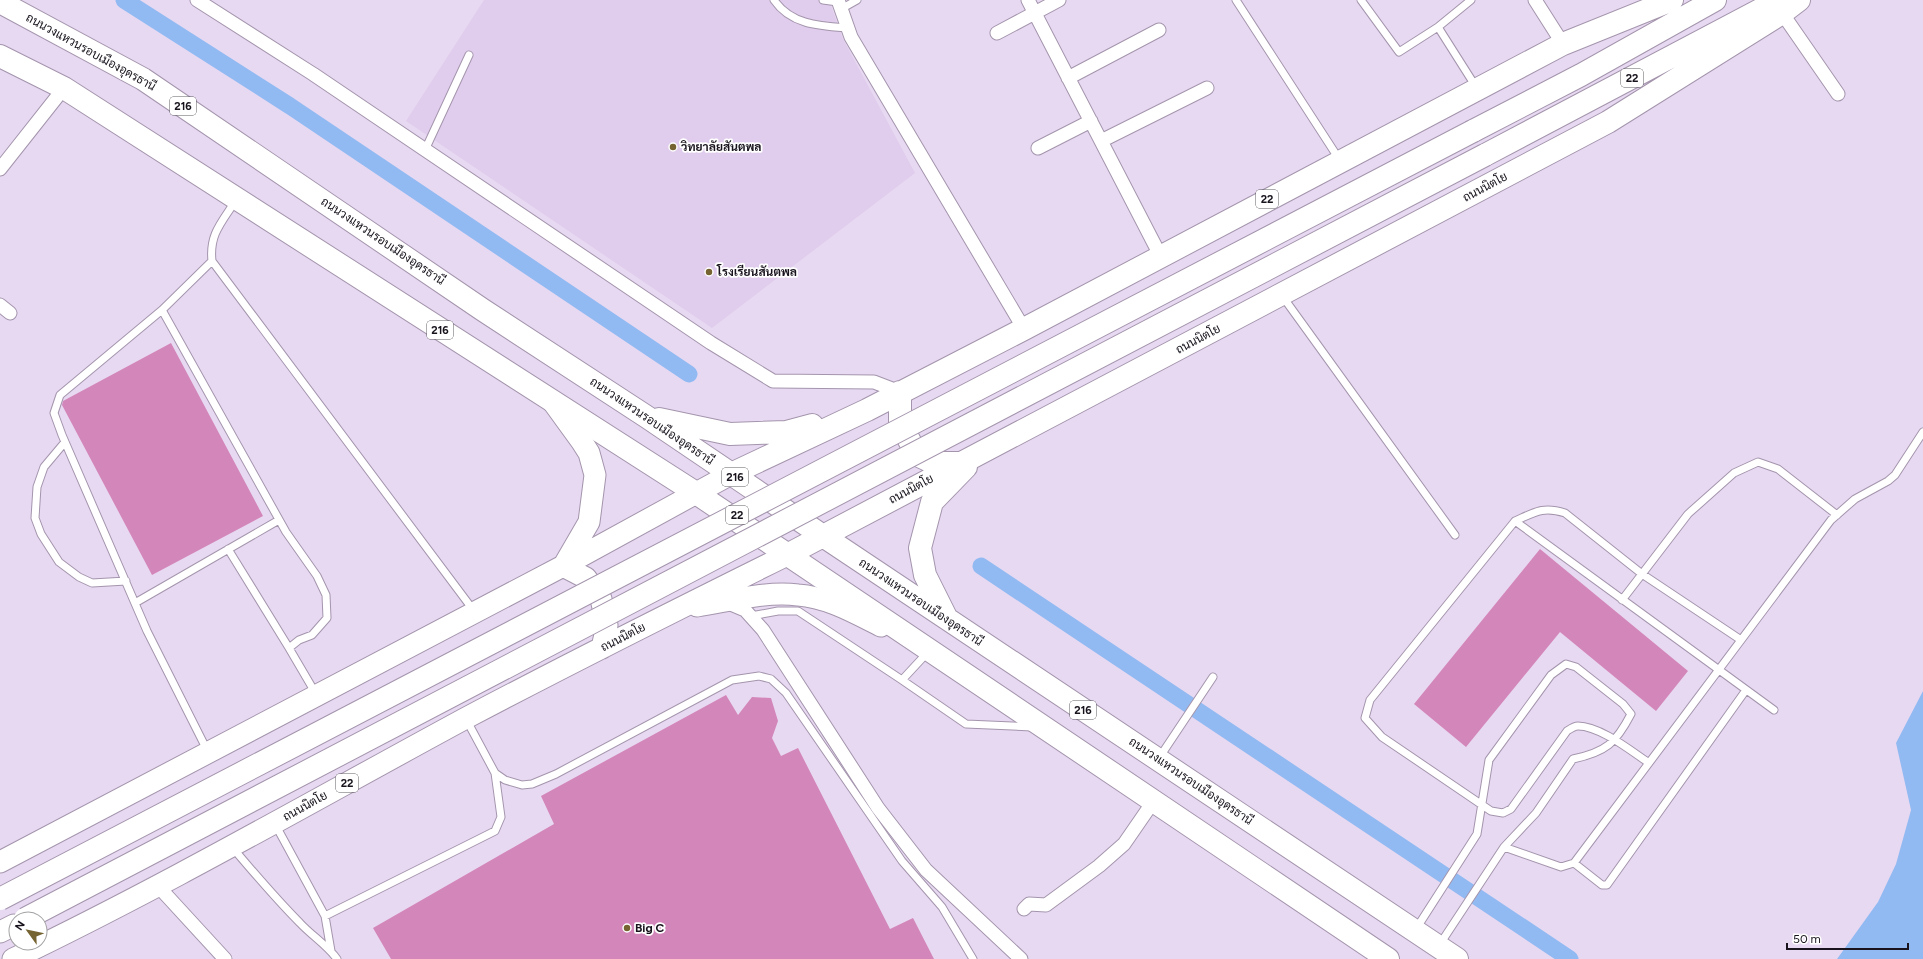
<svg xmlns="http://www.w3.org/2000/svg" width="1923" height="959" font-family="Figtree,Sarabun,sans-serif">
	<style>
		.built { fill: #e0ccec }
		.water { fill: #92baf2 }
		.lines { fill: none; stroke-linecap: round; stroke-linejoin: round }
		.canal { stroke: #92baf2; stroke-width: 17 }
		.building { fill: #d386ba }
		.lane-casing { stroke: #a495ad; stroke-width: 9 }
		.street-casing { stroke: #a495ad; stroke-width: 15 }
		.primary-casing { stroke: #a495ad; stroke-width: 23 }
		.highway-casing { stroke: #a495ad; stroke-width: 24 }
		.lane { stroke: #fff; stroke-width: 7 }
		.street { stroke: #fff; stroke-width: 13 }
		.primary { stroke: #fff; stroke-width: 21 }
		.highway { stroke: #fff; stroke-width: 22 }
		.highway-bridge-casing { stroke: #a495ad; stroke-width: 24; stroke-linecap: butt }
		.highway-bridge { stroke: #fff; stroke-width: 22 }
		.poi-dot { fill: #756432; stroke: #fff; stroke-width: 1.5 }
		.labels { text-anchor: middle; stroke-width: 3.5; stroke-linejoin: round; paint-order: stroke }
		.shield { fill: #fff; stroke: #5d5a60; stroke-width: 1 }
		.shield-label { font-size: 11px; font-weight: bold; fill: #18131c }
		.street-label { font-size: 12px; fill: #18131c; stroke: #fff }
		.poi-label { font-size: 12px; font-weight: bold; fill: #18131c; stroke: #fff; text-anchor: start }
	</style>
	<rect width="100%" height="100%" fill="#e8d9f2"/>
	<!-- built -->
	<path class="built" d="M484,0h345l14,39 72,134 -203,155 -306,-207z"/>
	<!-- water -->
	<path class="water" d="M1923,691v268h-86l41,-57 18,-38 15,-54 -15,-67z"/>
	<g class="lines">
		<!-- canal -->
		<path class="canal" d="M124,0l166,106 399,268
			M981,566l589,393"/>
	</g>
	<!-- building -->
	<path class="building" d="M171,343l92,173 -111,59 -90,-170 1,-4z
		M1540,549l148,122 -32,40 -96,-79 -94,115 -52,-43z
		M726,695l12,20 14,-18 19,1 7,23 -6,17 9,18 17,-8 92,181 23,-11 21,41h-543l-18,-31 181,-104 -13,-28z"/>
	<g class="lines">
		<defs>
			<path id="lane" d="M774,0c17,25 46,26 74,28
				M823,0l15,2
				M1236,0l103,159
				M1361,0l38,52 39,-25 33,-27
				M841,9l16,-9
				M1438,27l38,60
				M425,150l44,-95
				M236,200c-14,22 -27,34 -24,61l262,350
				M1283,297l172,238
				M162,310l124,222 31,44 9,19 1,23 -15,17 -13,5 -10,8 27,46
				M65,442l-21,25 -7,20 -2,31 6,16 18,28 20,15 13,6 34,-2
				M1515,521l259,189
				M228,549l61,99
				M1622,600l20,-26 99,66
				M135,603l144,-83
				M751,616l27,-5h20l104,69 26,-28
				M902,680l64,44 66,3
				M466,719l29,54 10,7 17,5 10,-1 24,-10 176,-94 27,-4 12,3 15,14 116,168 40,46 31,52
				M207,750l-60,-119 -85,-196 -8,-22 6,-18 102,-85 50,-49
				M1159,758l54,-81
				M1649,763c-18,-12 -49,-37 -71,-37 -4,0 -8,3 -11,5l-56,78 -8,4 -12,-2 -109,-74 -17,-19 5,-18 145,-179c20,-9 28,-15 50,-8l77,61 46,-60 46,-41 24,-11 20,7 59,46
				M275,824l50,92 6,35
				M232,847c22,26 44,52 68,76 11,12 28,23 37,36
				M1504,847l57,20 13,-4 257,-343 24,-21 33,-18 7,-6 28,-43
				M1574,863l28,22h5l139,-195
				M325,916l170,-85 6,-14 -6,-44
				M1416,929l61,-95 12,-74 62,-85 15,-11 10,3 47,37 8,10c-15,29 -25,38 -58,45l-37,54 -32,34 -64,97"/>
			<path id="street" d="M197,0l116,74 398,269 62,38 101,1 26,10
				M838,0l13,37 173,292
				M1028,0l132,255
				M1535,0l28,44
				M1782,13l56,81
				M997,33l62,-33
				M1068,78l91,-48
				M1101,141l106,-53
				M1038,148l53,-27
				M0,169l64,-81
				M0,305l10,8
				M726,602l19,8 18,20 115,178 48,62 95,89
				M157,885l68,74
				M1024,909l5,-5 17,1 53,-39 25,-22 29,-42"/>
			<path id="primary" d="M553,402l29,40 7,11 6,22 -6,47 -25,43
				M563,566l23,12 15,21 6,26 -5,23
				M697,606c33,-5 68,-15 101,-11 29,2 57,18 83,31
				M0,862l563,-296 168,-92
				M0,932l14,-7
				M13,959c154,-74 303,-160 453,-241 106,-56 214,-110 321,-163"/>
			<path id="highway" d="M0,2l143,77 340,231 164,107 176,119 634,423
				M0,56l64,32 632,405 692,466
				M1473,131l108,-56 134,-75
				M1485,155l290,-153
				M900,392v31l17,32 17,8h25
				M659,419l71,15 56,-2 26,-7
				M731,474l136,-64 157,-81 539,-285 109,-44
				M787,555l821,-433 174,-109 17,-13
				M946,617l-21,-42 -5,-27 12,-46 34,-35"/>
		</defs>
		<!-- lane casing -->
		<use href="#lane" class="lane-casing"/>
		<!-- street casing -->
		<use href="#street" class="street-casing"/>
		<!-- primary casing -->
		<use href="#primary" class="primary-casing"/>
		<!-- highway casing -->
		<use href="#highway" class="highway-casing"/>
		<!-- lane -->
		<use href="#lane" class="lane"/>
		<!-- street -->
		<use href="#street" class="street"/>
		<!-- primary -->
		<use href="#primary" class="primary"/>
		<!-- highway -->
		<use href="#highway" class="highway"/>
		<defs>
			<path id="highway-bridge" d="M0,899l1473,-768
				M25,919l1460,-764"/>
		</defs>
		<!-- highway-bridge casing -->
		<use href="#highway-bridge" class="highway-bridge-casing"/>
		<!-- highway-bridge -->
		<use href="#highway-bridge" class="highway-bridge"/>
	</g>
	<!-- markers -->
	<g class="poi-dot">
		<circle cx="673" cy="147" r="4"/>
		<circle cx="709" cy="272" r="4"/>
		<circle cx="627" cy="928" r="4"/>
	</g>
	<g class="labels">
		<!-- shield labels -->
		<g class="shield">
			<rect x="1621" y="69" width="22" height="18" rx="3"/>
			<rect x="170" y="97" width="26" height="18" rx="3"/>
			<rect x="1256" y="190" width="22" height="18" rx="3"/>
			<rect x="427" y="321" width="26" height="18" rx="3"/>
			<rect x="722" y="468" width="26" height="18" rx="3"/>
			<rect x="726" y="506" width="22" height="18" rx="3"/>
			<rect x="1070" y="701" width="26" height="18" rx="3"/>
			<rect x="336" y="774" width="22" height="18" rx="3"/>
		</g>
		<g class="shield-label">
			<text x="1632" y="82">22</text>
			<text x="183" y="110">216</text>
			<text x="1267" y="203">22</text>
			<text x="440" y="334">216</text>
			<text x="735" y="481">216</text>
			<text x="737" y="519">22</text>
			<text x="1083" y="714">216</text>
			<text x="347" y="787">22</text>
		</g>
		<!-- street labels -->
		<g class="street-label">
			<text transform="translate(91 52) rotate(29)" y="4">ถนนวงแหวนรอบเมืองอุดรธานี</text>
			<text transform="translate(1485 187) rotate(-28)" y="4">ถนนนิตโย</text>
			<text transform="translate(383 241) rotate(34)" y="4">ถนนวงแหวนรอบเมืองอุดรธานี</text>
			<text transform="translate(1198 339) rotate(-28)" y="4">ถนนนิตโย</text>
			<text transform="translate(652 421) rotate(34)" y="4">ถนนวงแหวนรอบเมืองอุดรธานี</text>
			<text transform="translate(911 489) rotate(-28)" y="4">ถนนนิตโย</text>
			<text transform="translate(921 602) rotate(34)" y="4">ถนนวงแหวนรอบเมืองอุดรธานี</text>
			<text transform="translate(623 637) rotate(-27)" y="4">ถนนนิตโย</text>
			<text transform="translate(1191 781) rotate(34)" y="4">ถนนวงแหวนรอบเมืองอุดรธานี</text>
			<text transform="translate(305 806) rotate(-29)" y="4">ถนนนิตโย</text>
		</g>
		<!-- poi labels -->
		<g class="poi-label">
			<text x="681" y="151">วิทยาลัยสันตพล</text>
			<text x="717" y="276">โรงเรียนสันตพล</text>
			<text x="635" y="932">Big C</text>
		</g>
	</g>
	<!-- north arrow -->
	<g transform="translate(28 931) rotate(303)"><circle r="19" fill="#ffffff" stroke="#a3a1a4"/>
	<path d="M0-3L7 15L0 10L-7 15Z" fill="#756432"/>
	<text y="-6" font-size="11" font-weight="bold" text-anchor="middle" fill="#18131c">N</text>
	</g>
	<!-- scale -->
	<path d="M1787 943v6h121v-6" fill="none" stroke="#18131c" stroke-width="2"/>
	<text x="1793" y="943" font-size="12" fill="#18131c" stroke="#ffffff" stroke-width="3" paint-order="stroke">50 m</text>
</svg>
